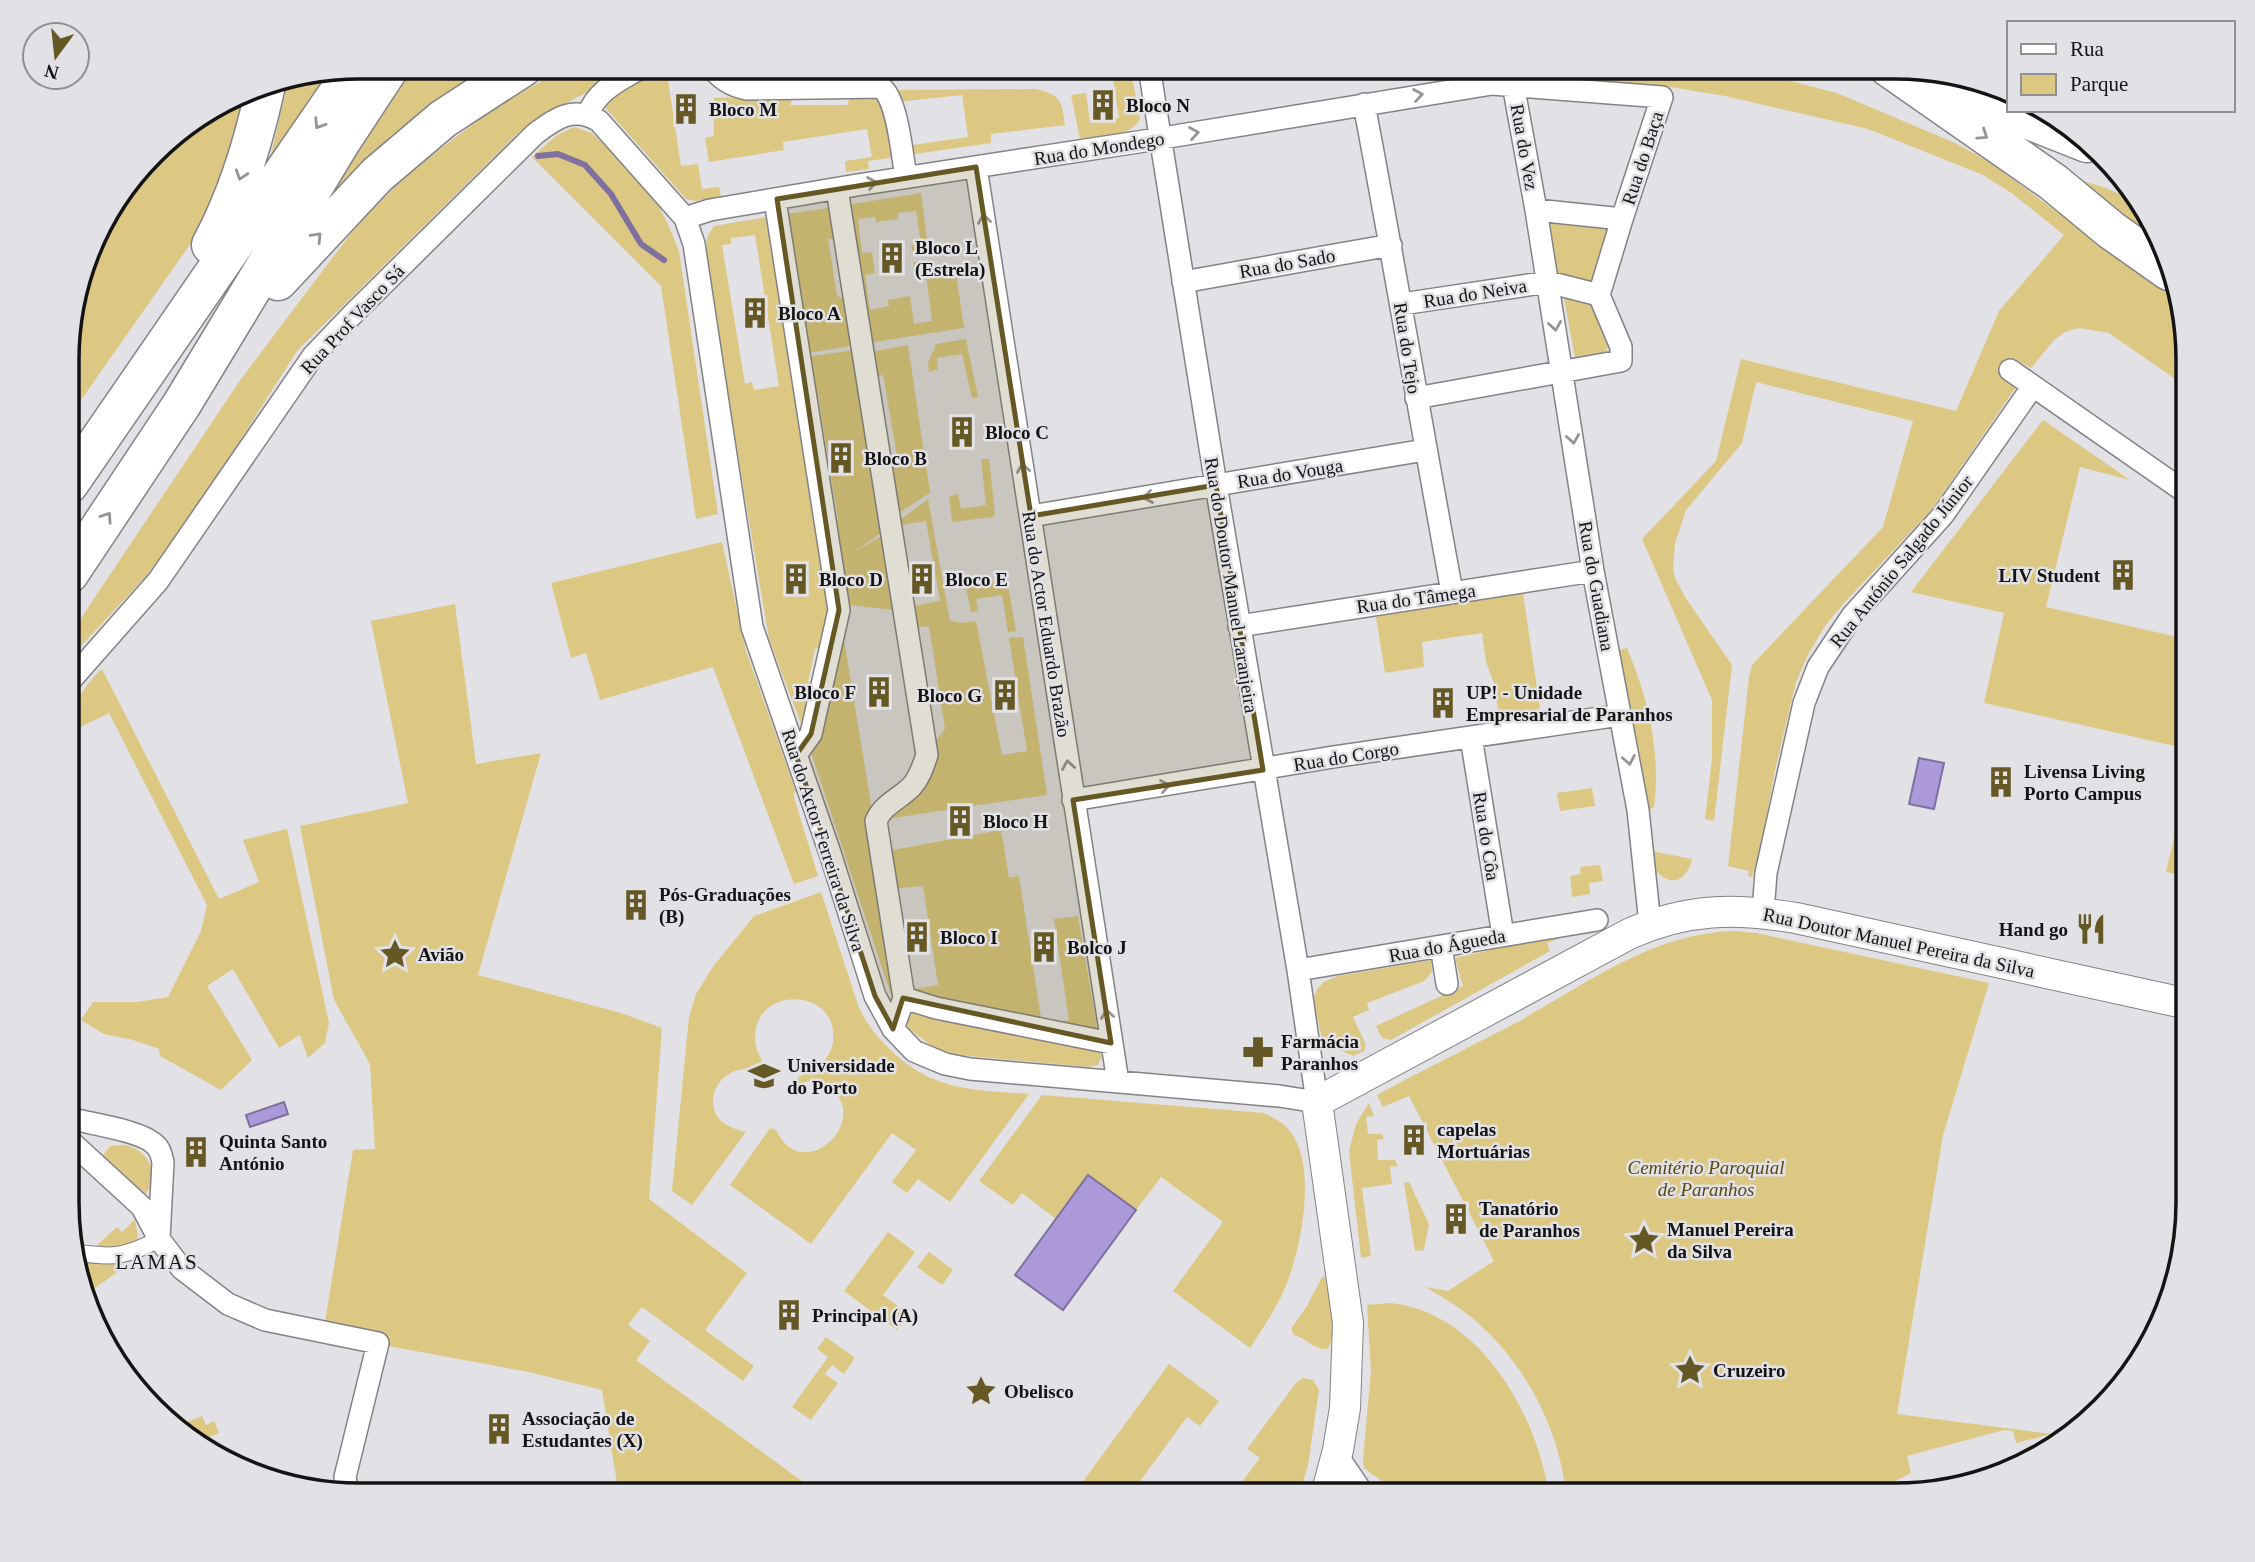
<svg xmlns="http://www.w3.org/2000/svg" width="2255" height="1562" font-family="Georgia,serif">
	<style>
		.green { fill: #dcc883; fill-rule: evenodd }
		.water { fill: #ab99da; stroke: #7e719f; stroke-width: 2 }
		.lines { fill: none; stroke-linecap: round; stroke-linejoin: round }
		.stream { stroke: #7e719f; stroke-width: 6 }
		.pedestrian-casing { stroke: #838286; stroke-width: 18 }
		.minor-casing { stroke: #838286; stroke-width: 24 }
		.tertiary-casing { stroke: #838286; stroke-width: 29 }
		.secondary-casing { stroke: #838286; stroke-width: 32 }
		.motorway-casing { stroke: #838286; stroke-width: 41 }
		.pedestrian { stroke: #fff; stroke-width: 16 }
		.minor { stroke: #fff; stroke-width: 21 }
		.tertiary { stroke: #fff; stroke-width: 26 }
		.secondary { stroke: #fff; stroke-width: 30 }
		.motorway { stroke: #fff; stroke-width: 38 }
		.oneway { stroke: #959596 }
		.marked { fill: #665825; fill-opacity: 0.2; stroke: #665825; stroke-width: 5; stroke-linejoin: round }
		.labels { text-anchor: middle; stroke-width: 5; stroke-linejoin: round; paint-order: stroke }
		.poi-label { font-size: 19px; font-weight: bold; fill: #141415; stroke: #e2e1e5; text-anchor: start }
		.street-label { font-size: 19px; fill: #141415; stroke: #e2e1e5 }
		.park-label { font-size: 19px; font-style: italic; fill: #57480f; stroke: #e2e1e5 }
		.neighbourhood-label { font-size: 21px; letter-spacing: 2px; fill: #141415; stroke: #e2e1e5 }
		.rim { fill: none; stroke: #141415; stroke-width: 3.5 }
	</style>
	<rect width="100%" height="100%" fill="#e2e1e5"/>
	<!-- green -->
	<path class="green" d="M408,67h88l-158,122h-3l-1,-2z
		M568,67h67c-39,22 -80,39 -116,65l-222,219 -84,132 -65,91 -79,85v-21l20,-32 152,-227 117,-155 49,-50 94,-71z
		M651,67h15l15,99 17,-2 4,25 17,-2 2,10 -27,4 -8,-2 -84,-95z
		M1111,67h19l10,52c-9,19 -42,17 -60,20l-9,-44 15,-2 4,29 29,-4z
		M1443,67h294l100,26 118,50 33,18 160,118 27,15 13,47v47l-79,-55 -30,-5 -14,4 -11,8 -23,28 -20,-11 -11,16 18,11 -85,124 -89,95 -19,23 -16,27 -13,29 -21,88 -15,81 -8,26 -4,-1 1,-5 -21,-5 21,-189 3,-12 131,-138 30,-106 -157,-39 -14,61 -56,67 -11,33 -2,26 2,9 10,19 47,68 -18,156 -9,-2 7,-60v-59l-70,-161 74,-78 25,-102 215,52 43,-100 65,-76 -51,-41 -30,-19 -115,-46 -143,-33 -61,-10 -156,-10 -62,4z
		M337,71l-70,101 21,-91z
		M248,89l-8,43 -42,101 -129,184v-95l28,-92 69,-90z
		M1036,89c25,6 26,12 29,36l-74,9v9l-83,12 -2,-9 62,-9 -6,-42 -64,7 -7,-12z
		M852,94h28l16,63 -28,4 1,8 -23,3 -1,-11 27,-4 -5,-28 -84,13 1,8 -75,12 -4,-24 9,-2v-38l80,-3 -4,10h57z
		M574,127l18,6 11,10 54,60 10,19 12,29 39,263 -22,5 -35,-233 -129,-129 25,-22z
		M2058,176c36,6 82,18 100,54 5,9 6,22 9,32z
		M921,193l7,55 -16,3 -1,-5 10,-2 -5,-33 -18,2v6l-22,3 -1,-5 -17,2 4,34 10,-1 3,21 -10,2 5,35 19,-4 -1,-6 22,-4 4,28 18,-3 -7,-55 -11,1 -1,-5 42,5 9,61 -97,15 -21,-138z
		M835,207l5,36 -12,-5 9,58 12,5 7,44 -54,9 -21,-139z
		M778,215l21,143 63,-9 29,177 -41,29 41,-25 13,81 -63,-7 -7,-25 69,419 9,3v-12l26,-4 -15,-99 -32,3 -10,-62 4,-8v-12l27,-21 8,-11 6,-22 19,-24 -16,-103 -22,3 -2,-15 9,1v-9l26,-5 -14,-80 -26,4v-5l28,-21 22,122 12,2 14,-2 26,134 25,-4 -18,-113 14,-1 24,158 -161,24 2,32 113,-21 8,48 10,-2 23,148 27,-4 -15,-101 24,-3 24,140 -4,9 -10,2 -129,-12 -25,-7 -27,-21 -13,-23 -87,-264 -38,-101 -64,-379 2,-23 7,-11zM755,235l24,151 -25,4 -2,-8 -7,2 -23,-139 9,-1v-6zM818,396l20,124 -13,2 -20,-124zM835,623l-12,56 -15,4 7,-34 13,-4z
		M1550,222l55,5 5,6 -15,53 -38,-9z
		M1564,298l27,7 18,36c0,17 -20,18 -33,22z
		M966,339l12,58 -6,1 -10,-44 -25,4 1,11 -9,3 -1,-9 8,-19z
		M908,345l22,148 -33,21 -7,-42 8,-10 -15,-88 -9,8 -4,-30z
		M2043,420l87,60 -50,-13 -34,140 136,31 6,-25v136l-204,-46 20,-90 -93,-21z
		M981,459h8l6,55 -2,3 -41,5 -3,-26 9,-2 3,15 25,-4z
		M722,542l24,109 50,141 -3,2 25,82 -24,8 -81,-217 -113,33 -14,-47 -15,5 -20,-75z
		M1007,580l9,51 -8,1 -6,-37 -26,4 2,12 -7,1 -5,-25z
		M1523,593l17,116 -41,7 -5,-33 -8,-21 -4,-29 -60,9 2,25 -39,6 -9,-56z
		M455,604l21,160 65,-11 -63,222 143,38 41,15 -13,171 98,74 -42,57 49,36 -11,15 -101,-74 -14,18 22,16 -14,19 181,132 9,-11 14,11 -2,3h-219l-17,-105 -73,-18 -206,-38 30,-184 22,-1 -5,-85 -36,-64 -34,-174 108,-23 -37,-182z
		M1627,648c21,50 34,104 27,159l-5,3 -32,-159z
		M102,669l117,230 40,-17 -16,-42 44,-11 42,194 -4,20 -17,15 -8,-23 -21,13 -46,-79 -26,17 45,74 -31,30 -61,-34 -1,-7 -26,-9 -29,-6 -23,-14 12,-18h44l31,-5 33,-66 6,-26 -98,-192 -40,20c0,-23 16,-49 33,-64z
		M2188,777v100l-22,-5z
		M1592,788l3,18 -35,5 -3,-18z
		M1651,851l41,8c-4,18 -17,30 -34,14 -6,-4 -6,-16 -7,-22z
		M1600,865l3,16 -14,2 1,11 -18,3 -2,-21 11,-2 -1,-7z
		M821,892l37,113c9,21 22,36 39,51 41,36 81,34 132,38l-79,108 -32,-23 -11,14 -15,-11 24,-32 -24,-17 -81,111 -81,-59 40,-57 6,2c25,54 89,-3 60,-36 -5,-6 -18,-11 -25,-12 -6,-1 -9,3 -15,1l1,-5c9,-6 20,-8 27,-17 8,-9 10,-18 9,-30 -4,-46 -87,-43 -77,15 1,8 8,17 12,24 -11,3 -21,-3 -33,1 -20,7 -30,33 -14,50 6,6 17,9 25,11l-54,73 -20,-14 17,-174 7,-23 16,-26 42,-52z
		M1735,931l21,2 233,50 -46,152 -46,279 155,20 -36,9 -3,-12 -9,-1 -97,26 4,17 -44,22h-301c-6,-64 -39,-128 -87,-171 -16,-15 -35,-26 -54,-37l23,4 46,-30 -85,-165 -26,11 -6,-12c44,-24 89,-46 133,-69 73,-39 139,-93 225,-95z
		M1565,933l1,3 -19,7 3,8 -159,89 -9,-2 -6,-12 87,-40 -8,-28z
		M1431,960l1,12 -8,9 -57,22 2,7 -16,7 13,28 -2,6 -11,5 -30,-14 -10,-43 5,-11 6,-6 14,-6z
		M1042,1095l222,18c10,5 19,9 26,18 28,35 11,119 -5,157 -9,21 -23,41 -35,60l-77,-57 50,-69 -62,-45 -25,33 -48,-35 -32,44 -34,-26 -9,12 -34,-24z
		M1369,1103l5,13 -8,1 2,17h14l2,5 -7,1 1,20h17l3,6 -8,1 2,17 -30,4 9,68 -10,2 -12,-107 7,-27z
		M124,1145c22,2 40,32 21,49l-5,-1 -35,-33 -2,-5 7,-9z
		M1409,1182l20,42 -5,26 -9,1 -11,-68z
		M135,1219l3,19 -9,11 -34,-2 22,-20 5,5z
		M888,1232l27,20 -32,43 26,19 -12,16 -53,-39z
		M929,1252l24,18 -11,15 -25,-18z
		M75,1258l45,4 4,5 -37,27z
		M1322,1277h5c3,17 12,59 0,72 -13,1 -21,-11 -33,-14l-3,-6 16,-23z
		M1390,1303c90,9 147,111 159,192h-149l-36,-27 -1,-9 8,-88 -4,-66z
		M826,1337l29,21 -11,16 -12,-9 -7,9 13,9 -27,37 -19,-13 36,-50 -11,-8z
		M1169,1364l50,37 -19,25 -13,-9 -57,78h-57z
		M1303,1378l10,2 6,10 -11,75 -9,30h-67l28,-37 -13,-9 49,-66z
		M202,1416l4,9 8,-4 5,12 -23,10 -14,-8 -8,-8z"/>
	<!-- water -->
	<path class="water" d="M1919,758l25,5 -10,46 -25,-5z
		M284,1102l4,12 -38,13 -4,-12z
		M1088,1175l48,35 -73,100 -48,-35z"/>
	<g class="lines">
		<!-- stream -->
		<path class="stream" d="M538,156l20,-2 27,11 26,29 30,50 23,16"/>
		<defs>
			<path id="pedestrian" d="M73,1252c38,6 51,6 86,-13"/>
			<path id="minor" d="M711,67c10,12 20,19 36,22l134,-2c17,13 21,69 25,90
				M1513,84l23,126 57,361 45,239 12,114
				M1364,104c31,163 58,326 88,488
				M588,115c8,-25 33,-35 54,-48
				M976,167l142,915
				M837,189l90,566c-4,11 -7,22 -15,31 -12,13 -29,18 -36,35l28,177 -11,31
				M775,200l64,410 -28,124 -15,21
				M1536,210l86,9 -23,76
				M685,218l25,-8 147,-25 281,-43 354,-58 170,13 -40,122
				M1183,282l208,-37
				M1402,304l146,-22 51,13 22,52v14l-205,37
				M2010,370l178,124
				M1031,516l394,-66
				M1239,626l354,-55
				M69,682l89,-101 155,-225 40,-42 182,-180c22,-17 39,-28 64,-13l86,97 9,26 58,383 78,226 45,143 18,33 21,22 31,13 25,5 309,27 38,6 -19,-132 -82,-485 -67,-418
				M1471,737l32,198
				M1073,800l260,-43 287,-42
				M1763,912l3,-39 38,-170 14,-36 34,-51 91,-101 90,-129
				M1441,946l6,38
				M1298,970l299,-50
				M904,998l32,10 175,35
				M69,1118c21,6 69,12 84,25 7,5 8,11 10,19l-4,77
				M69,1140l73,67 17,32 23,30 46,35 37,16 113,23 -33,134 3,18"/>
			<path id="tertiary" d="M1336,1458l25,37"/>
			<path id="secondary" d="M1326,1495l12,-45 7,-42 3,-85 -31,-221 312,-168c58,-26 106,-26 167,-16l392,86"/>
			<path id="motorway" d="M1888,67l165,115 58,48 58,41
				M1935,83l152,60
				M211,245c27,-50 43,-104 55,-160
				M278,281l99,-106 66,-56 80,-52
				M69,484l287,-417
				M69,574l113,-170 160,-264 48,-73"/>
		</defs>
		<!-- pedestrian casing -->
		<use href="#pedestrian" class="pedestrian-casing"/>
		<!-- minor casing -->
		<use href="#minor" class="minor-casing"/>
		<!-- tertiary casing -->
		<use href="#tertiary" class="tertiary-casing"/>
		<!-- secondary casing -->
		<use href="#secondary" class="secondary-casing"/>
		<!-- motorway casing -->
		<use href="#motorway" class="motorway-casing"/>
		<!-- pedestrian -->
		<use href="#pedestrian" class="pedestrian"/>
		<!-- minor -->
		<use href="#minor" class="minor"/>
		<!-- tertiary -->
		<use href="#tertiary" class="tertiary"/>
		<!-- secondary -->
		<use href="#secondary" class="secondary"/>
		<!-- motorway -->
		<use href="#motorway" class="motorway"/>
	</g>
	<!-- one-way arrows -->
	<defs><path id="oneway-chevron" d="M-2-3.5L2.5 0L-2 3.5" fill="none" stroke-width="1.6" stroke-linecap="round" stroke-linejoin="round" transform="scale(1.75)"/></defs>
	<g class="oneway">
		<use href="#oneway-chevron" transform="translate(1418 95) rotate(-9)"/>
		<use href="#oneway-chevron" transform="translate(319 124) rotate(123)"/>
		<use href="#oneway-chevron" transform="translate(1194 133) rotate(-10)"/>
		<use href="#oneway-chevron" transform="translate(1983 135) rotate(34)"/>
		<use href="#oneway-chevron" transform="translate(241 175) rotate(108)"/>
		<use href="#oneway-chevron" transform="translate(872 183) rotate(-9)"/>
		<use href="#oneway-chevron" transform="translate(984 219) rotate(-99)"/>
		<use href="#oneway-chevron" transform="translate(317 237) rotate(-47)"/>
		<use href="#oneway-chevron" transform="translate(1555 326) rotate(81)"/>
		<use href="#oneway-chevron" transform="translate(1573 439) rotate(81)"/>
		<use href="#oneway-chevron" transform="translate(1023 468) rotate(-99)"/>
		<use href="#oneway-chevron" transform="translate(1148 497) rotate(171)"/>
		<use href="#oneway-chevron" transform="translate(107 517) rotate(-56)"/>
		<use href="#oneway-chevron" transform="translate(1629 760) rotate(79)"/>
		<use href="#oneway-chevron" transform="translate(1068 765) rotate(-99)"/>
		<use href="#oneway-chevron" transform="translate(1165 786) rotate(-9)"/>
		<use href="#oneway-chevron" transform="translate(1107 1014) rotate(-99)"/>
	</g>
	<!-- marked area -->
	<path class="marked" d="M976,167l55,349 185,-31 47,285 -190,30 38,243 -208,-45 -10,31 -18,-33 -79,-241 15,-21 28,-124 -62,-411z"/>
	<!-- icons -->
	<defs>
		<symbol id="building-bare" viewBox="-9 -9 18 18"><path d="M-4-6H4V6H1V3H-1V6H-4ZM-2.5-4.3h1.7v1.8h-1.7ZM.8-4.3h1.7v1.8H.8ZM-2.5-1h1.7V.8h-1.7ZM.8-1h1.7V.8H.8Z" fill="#665825" stroke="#e2e1e5" stroke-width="2.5" paint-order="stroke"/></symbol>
		<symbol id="restaurant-bare" viewBox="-9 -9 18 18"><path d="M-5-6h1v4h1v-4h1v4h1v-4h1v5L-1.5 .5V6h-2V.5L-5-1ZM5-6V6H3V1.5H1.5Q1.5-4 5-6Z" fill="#665825" stroke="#e2e1e5" stroke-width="2.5" paint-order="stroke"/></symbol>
		<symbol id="sight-bare" viewBox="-9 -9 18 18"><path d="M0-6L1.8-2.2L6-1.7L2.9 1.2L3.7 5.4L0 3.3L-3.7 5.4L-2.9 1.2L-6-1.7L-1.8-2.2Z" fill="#665825" stroke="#e2e1e5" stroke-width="2.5" paint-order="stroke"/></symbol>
		<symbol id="pharmacy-bare" viewBox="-9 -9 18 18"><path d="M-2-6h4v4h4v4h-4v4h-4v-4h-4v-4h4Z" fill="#665825" stroke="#e2e1e5" stroke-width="2.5" paint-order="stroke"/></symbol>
		<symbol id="university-bare" viewBox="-9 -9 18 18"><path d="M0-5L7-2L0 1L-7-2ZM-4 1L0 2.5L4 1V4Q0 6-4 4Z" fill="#665825" stroke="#e2e1e5" stroke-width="2.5" paint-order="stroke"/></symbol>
	</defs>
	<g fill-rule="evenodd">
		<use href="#building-bare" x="1081" y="83" width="44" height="44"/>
		<use href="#building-bare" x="664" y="87" width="44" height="44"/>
		<use href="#building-bare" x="870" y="236" width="44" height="44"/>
		<use href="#building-bare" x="733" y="291" width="44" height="44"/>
		<use href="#building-bare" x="940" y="410" width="44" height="44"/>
		<use href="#building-bare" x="819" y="436" width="44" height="44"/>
		<use href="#building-bare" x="2101" y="553" width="44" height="44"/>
		<use href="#building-bare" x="774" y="557" width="44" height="44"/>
		<use href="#building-bare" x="900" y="557" width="44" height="44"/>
		<use href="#building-bare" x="857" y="670" width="44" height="44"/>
		<use href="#building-bare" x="983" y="673" width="44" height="44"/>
		<use href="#building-bare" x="1421" y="681" width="44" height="44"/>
		<use href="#building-bare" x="1979" y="760" width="44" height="44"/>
		<use href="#building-bare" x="938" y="799" width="44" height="44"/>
		<use href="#building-bare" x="614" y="883" width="44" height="44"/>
		<use href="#restaurant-bare" x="2069" y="907" width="44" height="44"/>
		<use href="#building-bare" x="895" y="915" width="44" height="44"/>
		<use href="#building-bare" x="1022" y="925" width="44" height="44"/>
		<use href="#sight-bare" x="373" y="932" width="44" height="44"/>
		<use href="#pharmacy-bare" x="1236" y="1030" width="44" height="44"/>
		<use href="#university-bare" x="742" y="1054" width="44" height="44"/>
		<use href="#building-bare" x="1392" y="1118" width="44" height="44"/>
		<use href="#building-bare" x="174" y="1130" width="44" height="44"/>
		<use href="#building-bare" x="1434" y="1197" width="44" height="44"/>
		<use href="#sight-bare" x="1622" y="1218" width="44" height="44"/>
		<use href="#building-bare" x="767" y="1293" width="44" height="44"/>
		<use href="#sight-bare" x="1668" y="1348" width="44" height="44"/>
		<use href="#sight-bare" x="959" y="1369" width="44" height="44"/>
		<use href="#building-bare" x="477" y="1407" width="44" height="44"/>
	</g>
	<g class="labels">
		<!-- poi labels -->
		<g class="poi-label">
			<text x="1126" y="112">Bloco N</text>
			<text x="709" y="116">Bloco M</text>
			<text x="915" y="254">Bloco L<tspan x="915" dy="22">(Estrela)</tspan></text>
			<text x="778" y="320">Bloco A</text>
			<text x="985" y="439">Bloco C</text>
			<text x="864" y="465">Bloco B</text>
			<text x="2100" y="582" text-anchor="end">LIV Student</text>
			<text x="819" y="586">Bloco D</text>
			<text x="945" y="586">Bloco E</text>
			<text x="856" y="699" text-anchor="end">Bloco F</text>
			<text x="1466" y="699">UP! - Unidade<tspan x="1466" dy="22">Empresarial de Paranhos</tspan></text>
			<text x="982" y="702" text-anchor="end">Bloco G</text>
			<text x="2024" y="778">Livensa Living<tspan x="2024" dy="22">Porto Campus</tspan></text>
			<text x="983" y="828">Bloco H</text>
			<text x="659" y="901">Pós-Graduações<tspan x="659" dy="22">(B)</tspan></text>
			<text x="2068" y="936" text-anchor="end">Hand go</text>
			<text x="940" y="944">Bloco I</text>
			<text x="1067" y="954">Bolco J</text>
			<text x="418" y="961">Avião</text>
			<text x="1281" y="1048">Farmácia<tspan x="1281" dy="22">Paranhos</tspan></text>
			<text x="787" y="1072">Universidade<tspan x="787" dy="22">do Porto</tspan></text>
			<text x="1437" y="1136">capelas<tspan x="1437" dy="22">Mortuárias</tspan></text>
			<text x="219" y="1148">Quinta Santo<tspan x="219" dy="22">António</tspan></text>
			<text x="1479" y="1215">Tanatório<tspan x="1479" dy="22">de Paranhos</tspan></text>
			<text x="1667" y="1236">Manuel Pereira<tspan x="1667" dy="22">da Silva</tspan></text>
			<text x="812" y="1322">Principal (A)</text>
			<text x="1713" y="1377">Cruzeiro</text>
			<text x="1004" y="1398">Obelisco</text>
			<text x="522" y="1425">Associação de<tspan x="522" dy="22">Estudantes (X)</tspan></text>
		</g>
		<!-- street labels -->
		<g class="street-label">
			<text transform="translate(1525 147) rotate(80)" y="7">Rua do Vez</text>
			<text transform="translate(1099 148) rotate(-9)" y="7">Rua do Mondego</text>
			<text transform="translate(1642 158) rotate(-72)" y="7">Rua do Baça</text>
			<text transform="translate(1287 263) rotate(-10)" y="7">Rua do Sado</text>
			<text transform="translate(1475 293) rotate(-9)" y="7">Rua do Neiva</text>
			<text transform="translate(352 319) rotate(-47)" y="7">Rua Prof Vasco Sá</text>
			<text transform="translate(1408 348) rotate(81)" y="7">Rua do Tejo</text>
			<text transform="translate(1290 473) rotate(-9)" y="7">Rua do Vouga</text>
			<text transform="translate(1901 561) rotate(-51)" y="7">Rua António Salgado Júnior</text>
			<text transform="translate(1232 585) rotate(81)" y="7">Rua do Doutor Manuel Laranjeira</text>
			<text transform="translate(1597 586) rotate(80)" y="7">Rua do Guadiana</text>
			<text transform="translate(1416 598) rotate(-8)" y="7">Rua do Tâmega</text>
			<text transform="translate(1047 624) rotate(81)" y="7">Rua do Actor Eduardo Brazão</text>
			<text transform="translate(1346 756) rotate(-9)" y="7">Rua do Corgo</text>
			<text transform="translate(1487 836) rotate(81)" y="7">Rua do Côa</text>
			<text transform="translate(824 840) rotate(72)" y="7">Rua do Actor Ferreira da Silva</text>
			<text transform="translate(1899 942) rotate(12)" y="7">Rua Doutor Manuel Pereira da Silva</text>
			<text transform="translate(1447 945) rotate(-10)" y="7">Rua do Águeda</text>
		</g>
		<!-- park labels -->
		<g class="park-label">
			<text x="1706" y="1174">Cemitério Paroquial<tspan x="1706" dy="22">de Paranhos</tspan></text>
		</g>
		<!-- neighbourhood labels -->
		<g class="neighbourhood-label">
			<text x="157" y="1269">LAMAS</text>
		</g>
	</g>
	<!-- crop -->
	<path d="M0 0H2255V1562H0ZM360 79H1895A281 281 0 0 1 2176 360V1202A281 281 0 0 1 1895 1483H360A281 281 0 0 1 79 1202V360A281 281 0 0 1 360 79Z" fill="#e2e1e5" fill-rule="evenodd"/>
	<path class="rim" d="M360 79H1895A281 281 0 0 1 2176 360V1202A281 281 0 0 1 1895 1483H360A281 281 0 0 1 79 1202V360A281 281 0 0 1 360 79Z"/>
	<!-- legend -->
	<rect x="2007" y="21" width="228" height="91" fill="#e2e1e5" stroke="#908f92" stroke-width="2"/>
	<rect x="2021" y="44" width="35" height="10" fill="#ffffff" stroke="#908f92" stroke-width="2"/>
	<text x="2070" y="56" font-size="21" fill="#141415">Rua</text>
	<rect x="2021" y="74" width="35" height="21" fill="#dcc883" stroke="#908f92" stroke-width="2"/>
	<text x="2070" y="91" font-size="21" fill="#141415">Parque</text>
	<!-- north arrow -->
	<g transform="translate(56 56) rotate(195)"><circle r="33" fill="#e2e1e5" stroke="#908f92" stroke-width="2"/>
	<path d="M0-5L12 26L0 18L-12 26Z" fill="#665825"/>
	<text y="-10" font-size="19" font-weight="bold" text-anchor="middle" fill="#141415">N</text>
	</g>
</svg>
